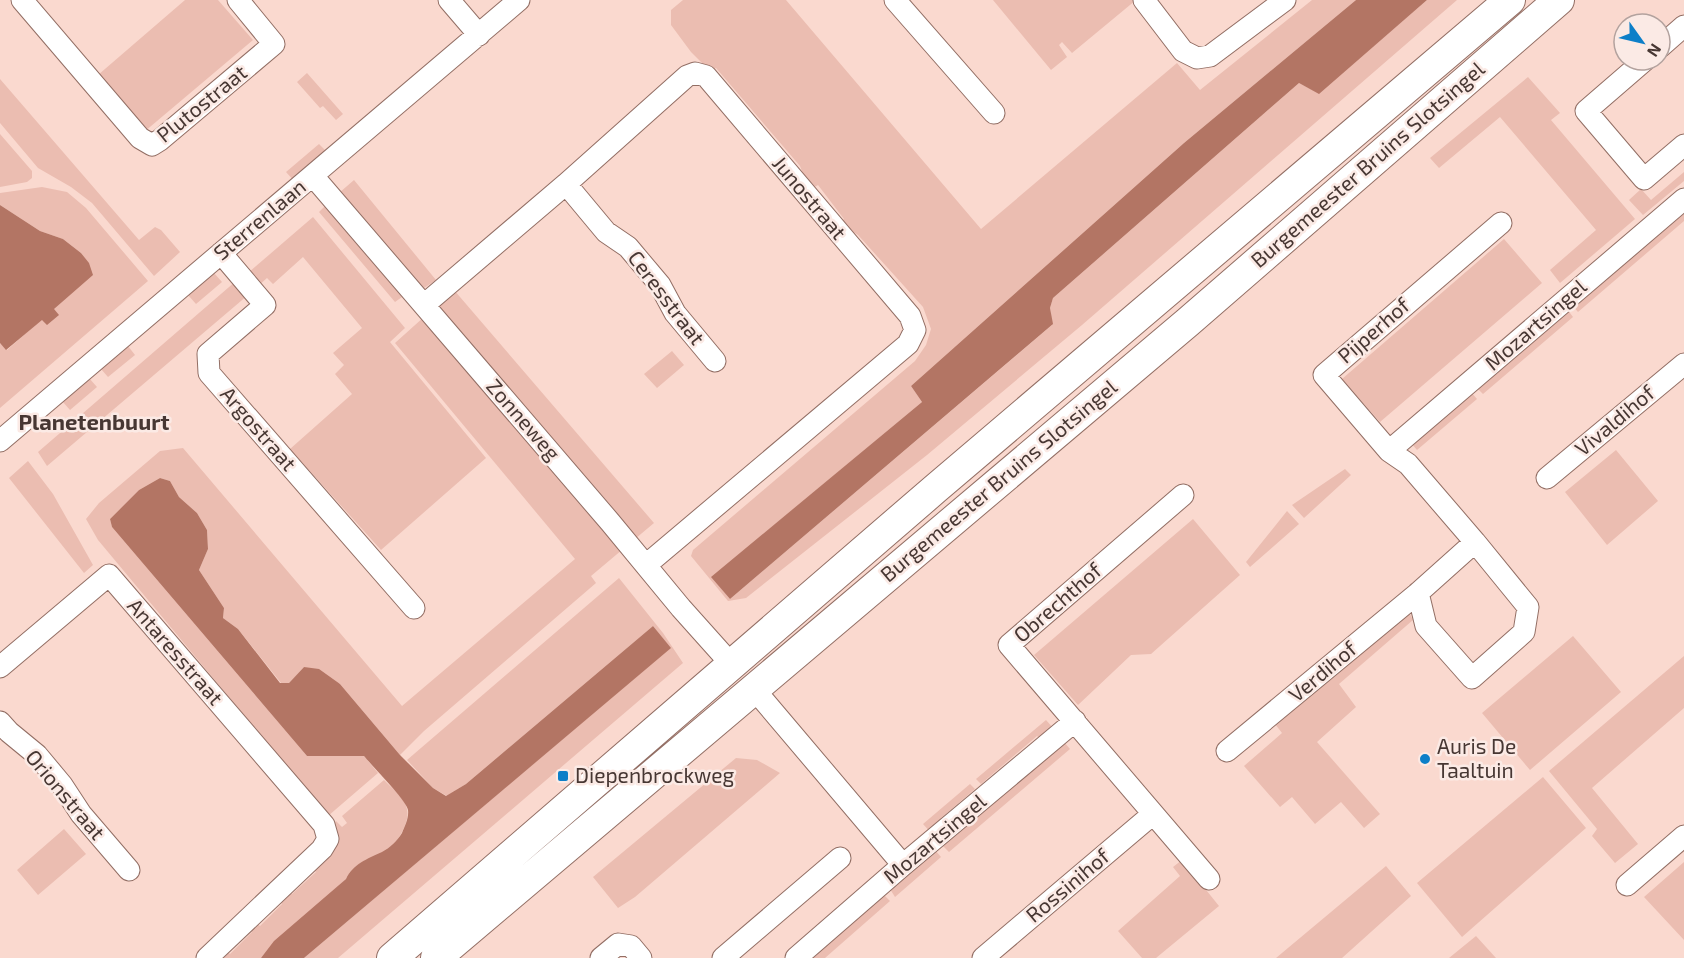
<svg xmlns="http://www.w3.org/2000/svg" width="1684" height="958" font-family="'Exo 2',sans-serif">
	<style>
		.green { fill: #ebbdb1 }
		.water { fill: #b37564 }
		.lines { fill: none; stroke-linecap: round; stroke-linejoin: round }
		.minor-casing { stroke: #926e64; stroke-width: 23 }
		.secondary-casing { stroke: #926e64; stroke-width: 32 }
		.minor { stroke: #fff; stroke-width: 21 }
		.secondary { stroke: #fff; stroke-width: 30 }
		.poi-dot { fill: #0d7fc8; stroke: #fbeae5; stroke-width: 2 }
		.labels { text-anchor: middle; stroke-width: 5; stroke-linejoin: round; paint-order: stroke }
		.street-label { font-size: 21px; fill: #473733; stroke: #fbeae5 }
		.poi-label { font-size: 21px; fill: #473733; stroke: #fbeae5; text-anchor: start }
		.neighbourhood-label { font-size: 22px; font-weight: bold; fill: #473733; stroke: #fbeae5 }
	</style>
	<rect width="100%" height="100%" fill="#fad9cf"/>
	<!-- green -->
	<path class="green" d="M185,0h33l35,40 -109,92 -46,-57z
		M683,0h103l195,229 196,-166 23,27 112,-90h44l-172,143 -273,243 11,16 -210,175 18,22 322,-274 -2,-17 3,-10 246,-215 20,10 108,-93h30l-375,325 -155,130 -181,143 -18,3 -37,-45 2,-6 222,-189 11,-16 5,-16 -8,-22 -65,-72 -19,-12 5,-4 -26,-34 -5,3 -7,-6 -6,-16 -84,-98 -6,3 -19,-19 -20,-27v-15z
		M993,0h143l-64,53 -10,-11 -3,3 8,12 -16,13z
		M307,73l36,41 -7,6 -13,-14 -3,2 -23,-26z
		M1528,77l32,36 -9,7 84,99 -75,64 -10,-13 46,-40 -96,-113 -61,51 -9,-10z
		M0,79l139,161 16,-13 6,3 19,22 -26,24 -62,-73 -21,-16 -33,-19 -38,-45z
		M0,134l32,37v7l-5,4 -27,5z
		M319,144l10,10 -34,28 -9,-10z
		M1684,172v9l-41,34 -14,-15 12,-11 10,11z
		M354,180l82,100 -15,10 -82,-97z
		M42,187l25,5 19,16 62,73 -148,127v-65l7,7 35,-31 5,5 7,-15 34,-46 -7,-10 -18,-14 -23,-8 -40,-26v-12z
		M325,206l77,91 -7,5 -76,-90z
		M1684,209v12l-106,91 -6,-7z
		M313,217l92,111 -15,14 96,116 -105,92 -91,-101 62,-55 -17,-20 9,-9 -11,-12 29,-25 -59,-71 -30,27 -6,-6 -9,8 -10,-13z
		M1504,239l38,44 -162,139 -38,-43z
		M214,273l8,9 -26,22 -8,-9z
		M236,281l12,14 -201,171 -9,-14z
		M454,290l200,233 -63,53 5,7 -172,148 -24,24 -60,-71 -36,-17 -15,16h-8l-43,-54 -15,-11 1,-10 -25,-38 9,-21 -1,-19 -10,-17 -18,-16 -9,-16 -10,-3 -21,12 -29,29 2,8 195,229h57l14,17 -50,43 -230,-276 -12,-21 13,-16 61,-52 23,-3 219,258 173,-147 -180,-216z
		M1567,309l6,8 -90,77 -7,-7z
		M128,346l7,9 -27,22 -7,-8z
		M672,351l12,14 -27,23 -13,-14z
		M89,378l8,9 -27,23 -8,-9z
		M1471,392l6,7 -60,51 -6,-7z
		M1616,450l42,51 -51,44 -42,-53z
		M28,461l25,33 40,71 -9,8 -75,-95z
		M1345,469l6,6 -47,43 -12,-13z
		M1287,511l12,13 -49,43 -4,-5z
		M1193,519l47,56 -89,79 -20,1 -53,50 -44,-50z
		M619,578l44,55 20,30 -345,295h-34l366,-310 -17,-22 -187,158 -19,12 -14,-8 -26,-28z
		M1408,610l5,10 -74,64 17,23 -39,35 63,72 -16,14 -23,-26 -26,22 -23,-27 -12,10 -36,-41 38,-33 -7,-9z
		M1573,636l48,56 -91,78 -48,-57z
		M1684,656v52l-92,80 46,56 -23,19 -23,-27 5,-7 -48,-58z
		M1046,720l8,9 -12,11 -5,-4 -56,48 -5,-5z
		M1064,742l6,7 -121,103 -7,-7z
		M736,758l21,2 23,13 -145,124 -17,11 -25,-31z
		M1543,777l43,51 -124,109 -45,-54z
		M384,780c17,17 32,26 18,52 -3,6 -9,14 -15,18 -15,10 -33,11 -41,29l-85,79h-44l8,-8 5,4 22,-22 -2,-4 5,-6 5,4 22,-22 -2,-3 9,-9 3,2 24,-22 -4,-4 26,-29 -1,-8 -4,-7 3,-3 6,6 5,-4 -5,-7z
		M970,784l5,5 -34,29 4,5 -13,11 -9,-10z
		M64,829l22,25 -48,41 -21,-25z
		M935,850l6,7 -46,40 -5,-8z
		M1182,860l37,46 -63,52h-14l-24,-27 62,-55 -7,-9z
		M1684,862v78l-40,-43z
		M1386,866l25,30 -69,62h-66z
		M884,895l6,6 -65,57h-14z
		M1476,936l20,22h-47z"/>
	<!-- water -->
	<path class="water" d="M1356,0h71l-108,94 -20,-11 -246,215 -3,10 3,16 -323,275 -19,-22 211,-175 -11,-16 273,-243z
		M0,205l40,26 23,8 18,14 8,10 4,12 -39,34 5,6 -12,10 -5,-5 -36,30 -6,-7z
		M160,478l10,3 9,16 18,16 10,17 1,19 -9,21 25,38 -1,10 15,11 42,54h9l15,-16 15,2 21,15 60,71 33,33 13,8 20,-12 187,-158 18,22 -367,310h-43l13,-17 72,-62c7,-15 21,-20 36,-27 8,-4 15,-11 20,-19 3,-7 7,-15 6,-23 -1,-9 -36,-44 -44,-54h-57l-195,-229 -2,-8 29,-29z"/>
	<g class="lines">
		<defs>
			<path id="minor" d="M22,0l118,138 12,7 8,-5 114,-96 -36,-44
				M449,0l30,35
				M895,0l99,113
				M1144,0l39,51 14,7 13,-2 75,-56
				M1660,47l24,-21
				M1645,60l-59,51 58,68 40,-34
				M313,176l297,346 71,86 51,57
				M566,184l40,48 22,15 32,38 15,28 40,48
				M221,253l44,52 -57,49 1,19 205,235
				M424,305l142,-121 121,-108 8,-3 11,3 204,240 5,14 -7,14 -262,221
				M0,441l519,-441
				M1389,451l295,-252
				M1547,478l137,-114
				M1183,495l-174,150 200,234
				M1418,593l8,33 46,52 52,-46 4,-25 -53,-65 -67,-78 -19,-13 -65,-76 177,-152
				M0,667l109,-92 215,250 4,14 -6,10 -115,109
				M754,689l149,176
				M0,722l9,10 28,23 25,30 19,29 48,56
				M1227,751l191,-158 57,-51
				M1627,885l57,-49
				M601,958l17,-14 13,2 10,12
				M723,958l117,-100
				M796,958l107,-93 172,-144
				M983,958l170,-144"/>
			<path id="secondary" d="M392,958l543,-469 575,-489
				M436,958l752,-636 371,-322"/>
		</defs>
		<!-- minor casing -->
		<use href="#minor" class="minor-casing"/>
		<!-- secondary casing -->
		<use href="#secondary" class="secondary-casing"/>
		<!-- minor -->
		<use href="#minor" class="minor"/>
		<!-- secondary -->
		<use href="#secondary" class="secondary"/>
	</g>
	<!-- markers -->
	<g class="poi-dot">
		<circle cx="1425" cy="759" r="6"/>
		<rect x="557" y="770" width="12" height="12" rx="3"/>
	</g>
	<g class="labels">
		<!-- street labels -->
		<g class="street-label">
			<text transform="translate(202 104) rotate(-39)" y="7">Plutostraat</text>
			<text transform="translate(1368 165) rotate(-41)" y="7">Burgemeester Bruins Slotsingel</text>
			<text transform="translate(809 198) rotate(50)" y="7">Junostraat</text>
			<text transform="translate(260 220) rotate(-40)" y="7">Sterrenlaan</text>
			<text transform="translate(666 298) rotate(53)" y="7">Ceresstraat</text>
			<text transform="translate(1536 325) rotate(-41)" y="7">Mozartsingel</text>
			<text transform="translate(1374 331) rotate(-41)" y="7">Pijperhof</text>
			<text transform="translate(523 420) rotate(49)" y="7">Zonneweg</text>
			<text transform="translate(1615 421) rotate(-40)" y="7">Vivaldihof</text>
			<text transform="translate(258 429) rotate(49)" y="7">Argostraat</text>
			<text transform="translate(999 481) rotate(-40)" y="7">Burgemeester Bruins Slotsingel</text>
			<text transform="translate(1058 603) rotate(-41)" y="7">Obrechthof</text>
			<text transform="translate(175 652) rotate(49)" y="7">Antaresstraat</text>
			<text transform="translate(1323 672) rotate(-40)" y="7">Verdihof</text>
			<text transform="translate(65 795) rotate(50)" y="7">Orionstraat</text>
			<text transform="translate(935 839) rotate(-40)" y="7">Mozartsingel</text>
			<text transform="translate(1068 886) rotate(-40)" y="7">Rossinihof</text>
		</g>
		<!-- poi labels -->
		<g class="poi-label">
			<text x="1437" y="754">Auris De<tspan x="1437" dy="24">Taaltuin</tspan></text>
			<text x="575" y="783">Diepenbrockweg</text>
		</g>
		<!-- neighbourhood labels -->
		<g class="neighbourhood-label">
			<text x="94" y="430">Planetenbuurt</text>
		</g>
	</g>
	<!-- north arrow -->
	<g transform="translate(1642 42) rotate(124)"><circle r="28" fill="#fbeae5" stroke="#b3a29e" stroke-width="1.5"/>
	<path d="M0-4.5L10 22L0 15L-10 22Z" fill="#0d7fc8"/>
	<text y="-9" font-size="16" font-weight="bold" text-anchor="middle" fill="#473733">N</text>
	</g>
</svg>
